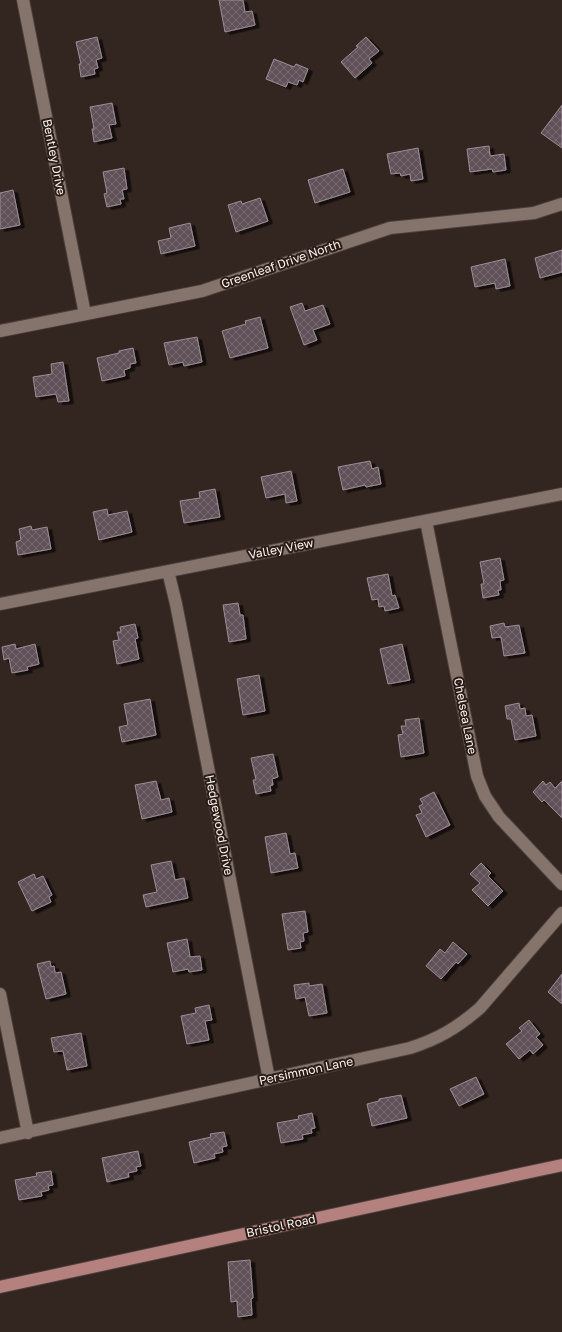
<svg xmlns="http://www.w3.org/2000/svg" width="562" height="1332" font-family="'Golos Text',sans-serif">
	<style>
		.building { fill: url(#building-cross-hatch); stroke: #9e8d96; filter: url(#shadow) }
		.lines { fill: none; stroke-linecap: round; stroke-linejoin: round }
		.minor-casing { stroke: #4c403b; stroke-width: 14 }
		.major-casing { stroke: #4c403b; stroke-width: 14 }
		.minor { stroke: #85746c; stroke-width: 12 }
		.major { stroke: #b5817e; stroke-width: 12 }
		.labels { text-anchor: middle; stroke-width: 4; stroke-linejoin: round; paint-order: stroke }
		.street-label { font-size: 12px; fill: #fbf1ed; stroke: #291c16 }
	</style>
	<defs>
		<pattern id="building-cross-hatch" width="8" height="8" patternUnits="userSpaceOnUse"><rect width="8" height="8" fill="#605159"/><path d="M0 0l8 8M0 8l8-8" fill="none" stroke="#786a71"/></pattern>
		<filter id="shadow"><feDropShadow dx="4.5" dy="2.5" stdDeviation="0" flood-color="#0009"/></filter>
	</defs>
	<rect width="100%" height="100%" fill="#33251f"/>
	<!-- building -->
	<path class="building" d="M219,0h24l2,12 7,-1 3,14 -30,7z
		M97,37l5,21 -6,2 2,8 -4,1 1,5 -14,3 -2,-13h2l-5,-22z
		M366,37l13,14 -10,8 3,4 -17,15 -14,-16 17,-15 -2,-1z
		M274,59l20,8 2,-3 12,5 -5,13 -4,-2 -2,5 -9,-3 -2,5 -20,-8z
		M112,103l4,21 -7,1 3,13 -18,4 -2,-13h2l-4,-22z
		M562,105v43l-21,-15z
		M489,146l1,10 14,-2 2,16 -13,2 -1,-3 -22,3 -3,-23z
		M418,148l5,31 -12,2 -1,-7 -9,2 -1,-3 -9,1 -4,-20z
		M124,168l3,21 -5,1 2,9h-4l1,5 -14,3 -3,-13 3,-1 -4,-21z
		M343,169l7,23 -35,11 -7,-23z
		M13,190l7,35 -20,4v-36z
		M260,198l8,23 -32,11 -8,-27 13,-4 1,3z
		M190,223l5,23 -34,8 -3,-13 13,-3 -2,-10z
		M562,250v22l-22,6 -5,-20z
		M505,259l5,27 -14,3 -1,-6 -20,4 -4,-20z
		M302,303l3,8 18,-6 7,19 -17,6 4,10 -13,5 -14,-38z
		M260,317l8,31 -38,10 -8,-27 24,-7 -1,-3z
		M197,337l5,25 -18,4 -1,-4 -14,3 -5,-22z
		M133,348l3,15 -6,1v4l-6,2 1,6 -23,5 -5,-23 22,-5v-2z
		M63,362l6,39 -11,1 -2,-8 -20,3 -3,-20 19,-3 -1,-10z
		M370,461l2,8 6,-2 3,17 -15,3 -1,-2 -22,5 -5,-23z
		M291,471l6,30 -11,2 -1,-9 -19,4 -5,-21z
		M215,489l5,28 -36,6 -4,-22 20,-3 -1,-6z
		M107,509l1,6 19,-4 5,21 -33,8 -6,-28z
		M31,526l1,4 15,-3 4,22 -33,6 -2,-13 5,-2 -2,-11z
		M500,558l4,22 -4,1 1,9h-3l1,5 -16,3 -2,-14h3l-4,-22z
		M388,574l4,22 3,-1 4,13 -14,3 -1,-5 -5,1 -1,-8 -6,1 -5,-22z
		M238,603l2,12h3l3,24 -17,3 -6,-37z
		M504,623l1,4 14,-2 6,28 -21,3 -3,-19 -9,1 -2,-12z
		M135,624l3,14 -3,1 4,20 -22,5 -4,-23 6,-1 -2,-8h4l-1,-5z
		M15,644l1,5 19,-5 4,20 -12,3 1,3 -16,3 -3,-15 -5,2 -2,-13z
		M402,644l8,36 -22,4 -8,-35z
		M259,675l6,36 -22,4 -6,-36z
		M150,699l6,36 -34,7 -3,-15 9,-2 -4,-21z
		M519,703l1,6 5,-1 1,8 6,-1 4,21 -21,4 -4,-21h-4l-2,-13z
		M419,718l5,35 -23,4 -3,-22 5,-1 -2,-8h5l-1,-6z
		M273,754l5,23 -6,2 1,6 -3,1 1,5 -15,3 -3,-14h3l-5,-22z
		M156,781l5,19 8,-2 3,14 -30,7 -7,-34z
		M543,781l3,4 4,-3 5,6 7,-7v37l-18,-18 -2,2 -9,-10z
		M434,792l16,33 -24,12 -10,-22 6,-2 -3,-7 4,-2 -3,-5z
		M286,833l4,21 5,-1 3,15 -27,5 -6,-36z
		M171,861l4,19 9,-2 4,20 -42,9 -3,-12 14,-3 -6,-27z
		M481,863l10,10 -3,3 15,15 -15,15 -16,-16 8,-7 -10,-9z
		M34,874l2,5 7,-3 9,19 -3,2 2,5 -19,9 -14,-29z
		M305,911l3,21 -5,1 1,8 -4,1 1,6 -13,2 -6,-36z
		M187,939l3,18 10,-1 2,14 -13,2 -1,-3 -15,3 -6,-29z
		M453,942l14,12 -9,10 -2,-2 -15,17 -15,-13 14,-17 5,4z
		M50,961l1,6 3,-1 1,7 6,-1 5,22 -20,5 -9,-35z
		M562,974v30l-14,-12z
		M309,983v3l13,-2 5,29 -18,3 -4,-19 -9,2 -2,-14z
		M209,1005l3,15 -7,1 4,19 -22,4 -6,-28 15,-3 -1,-5z
		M529,1020l11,14 -4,3 7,8 -10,9 -3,-4 -11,9 -13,-15 16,-13 -3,-3z
		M81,1033l6,33 -20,4 -4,-19 -9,1 -3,-14z
		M476,1077l8,17 -25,12 -9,-17z
		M401,1095l6,23 -35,8 -5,-22 12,-3v-2z
		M312,1113l3,15 -4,1 1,4 -10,2 1,4 -22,4 -4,-20 22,-4 -1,-3z
		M224,1132l3,14 -5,1 1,5 -9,2 1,4 -21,5 -5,-21 22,-5 -1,-3z
		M138,1151l3,15 -5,1 1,4 -9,2 1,4 -22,5 -5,-24z
		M51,1171l2,14 -5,1 1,4 -8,2 1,4 -23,4 -4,-20 22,-4 -1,-3z
		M250,1260l3,38 -2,1 1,16 -14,2 -1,-16 -6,1 -3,-40z"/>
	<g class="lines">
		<defs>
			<path id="minor" d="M23,0l62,314
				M0,331l202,-40 188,-63 144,-15 28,-9
				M426,521l51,255 8,20 14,21 63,67
				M168,571l8,33 93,475
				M0,604l562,-110
				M0,994l28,139
				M0,1138l410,-90c28,-9 47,-20 70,-40l82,-95"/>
			<path id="major" d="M0,1287l562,-122"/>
		</defs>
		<!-- minor casing -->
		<use href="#minor" class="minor-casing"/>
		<!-- major casing -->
		<use href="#major" class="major-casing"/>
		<!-- minor -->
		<use href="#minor" class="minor"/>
		<!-- major -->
		<use href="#major" class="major"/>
	</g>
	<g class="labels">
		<!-- street labels -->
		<g class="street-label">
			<text transform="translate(54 157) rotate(79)" y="4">Bentley Drive</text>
			<text transform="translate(281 264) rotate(-19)" y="4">Greenleaf Drive North</text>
			<text transform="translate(281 549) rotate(-11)" y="4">Valley View</text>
			<text transform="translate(465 716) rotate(79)" y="4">Chelsea Lane</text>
			<text transform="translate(219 825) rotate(79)" y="4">Hedgewood Drive</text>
			<text transform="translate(306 1071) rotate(-12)" y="4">Persimmon Lane</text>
			<text transform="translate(281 1226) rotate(-12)" y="4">Bristol Road</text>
		</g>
	</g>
</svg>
